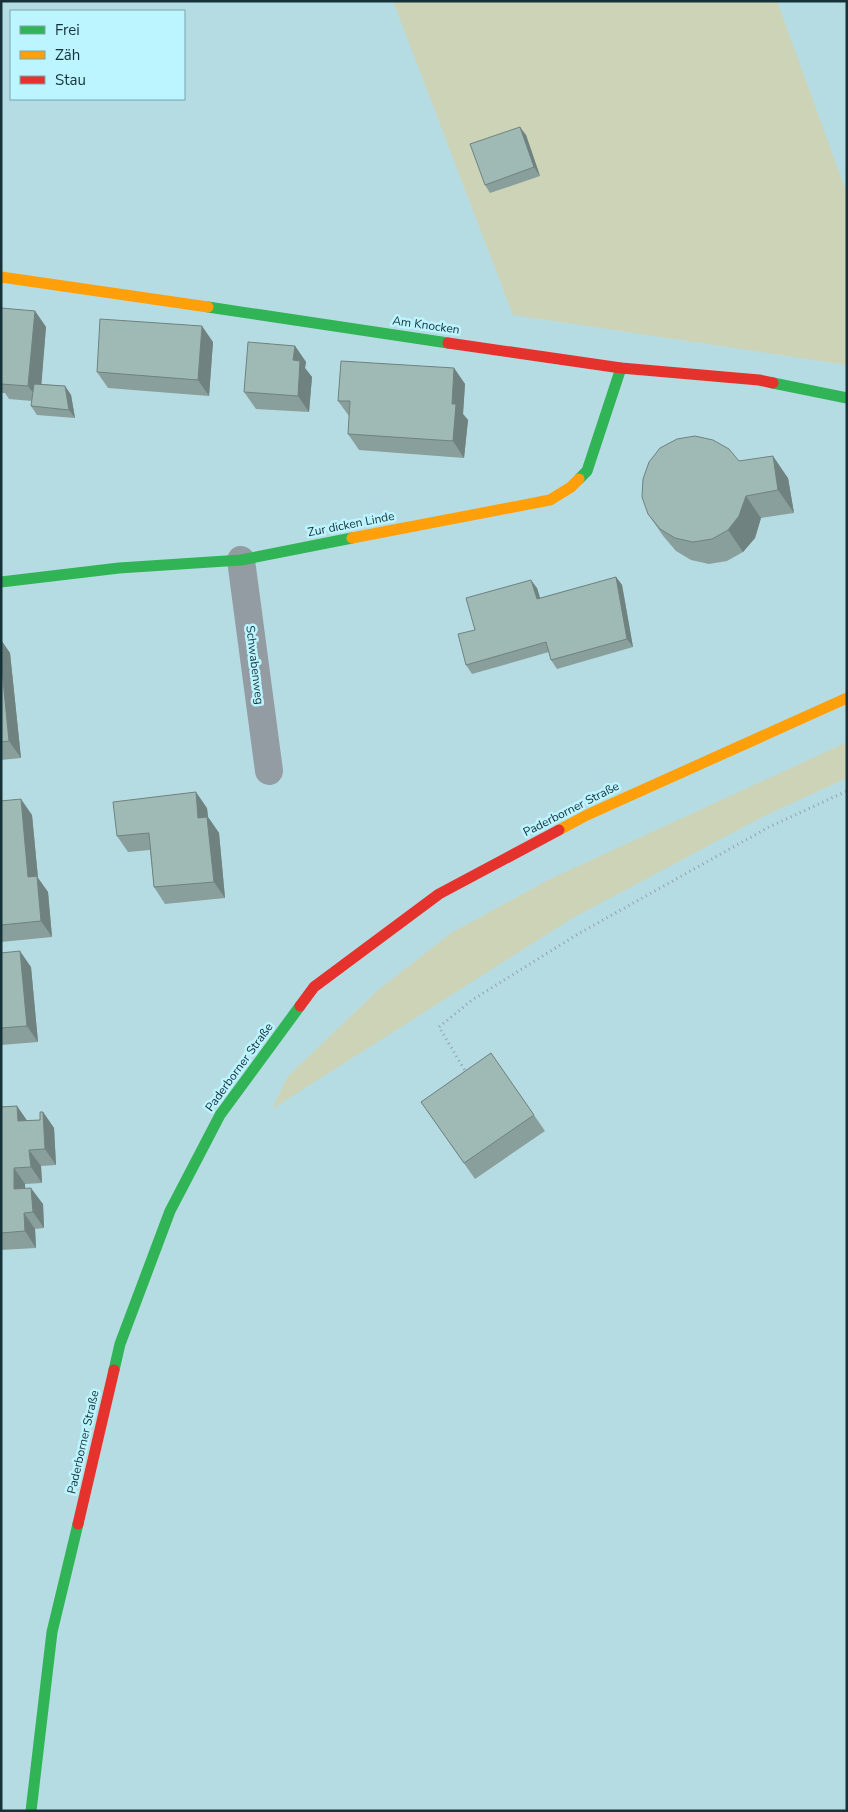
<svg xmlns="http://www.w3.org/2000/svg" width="848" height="1812" font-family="'Nunito Sans',sans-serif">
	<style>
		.green { fill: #cdd3b7 }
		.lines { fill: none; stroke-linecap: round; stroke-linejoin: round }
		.path { stroke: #93a1a8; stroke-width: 3; stroke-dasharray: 1 4; stroke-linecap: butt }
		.street { stroke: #949ca3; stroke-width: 28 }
		.fast { stroke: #30b455; stroke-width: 11 }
		.slow { stroke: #ff9f0a; stroke-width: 11 }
		.jam { stroke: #e5322d; stroke-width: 11 }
		.wall { fill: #899f9c }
		.shaded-wall { fill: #6f827f }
		.building { fill: #9fb9b5; stroke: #6f827f }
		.labels { text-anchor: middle; stroke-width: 5; stroke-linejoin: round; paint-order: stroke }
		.street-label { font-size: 12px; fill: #153238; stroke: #bcf4ff }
	</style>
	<rect width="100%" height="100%" fill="#b6dce3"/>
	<!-- green -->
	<path class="green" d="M393,1h384l70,193v171l-334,-50z
		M847,742v36l-83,38 -193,103 -299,190 16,-33 90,-86 73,-57 99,-54z"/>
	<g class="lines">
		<!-- path -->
		<path class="path" d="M467,1074l-28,-47 33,-27 106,-66 191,-107 78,-36"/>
		<!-- street -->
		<path class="street" d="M241,560l28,211"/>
		<!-- fast -->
		<path class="fast" d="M208,307l240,36
			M773,383l74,15
			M579,479l8,-8 34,-103
			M1,582l118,-14 122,-8 111,-22
			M114,1370l6,-26 50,-133 50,-96 80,-109
			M31,1811l21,-179 26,-108"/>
		<!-- slow -->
		<path class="slow" d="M1,277l207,30
			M352,538l198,-38 21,-13 8,-8
			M559,830l28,-15 260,-117"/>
		<!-- jam -->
		<path class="jam" d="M448,343l173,25 138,12 14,3
			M300,1006l14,-19 125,-93 120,-64
			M78,1524l36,-154"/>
	</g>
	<!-- wall -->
	<path class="wall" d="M526,135l14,41 -50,17 -5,-8z
		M1,308l34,3 11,16 -5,57 24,2 6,9 4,23 -38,-3 -6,-9 1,-5 -23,-2 -4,-6h-4z
		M213,342l-4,54 -101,-8 -11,-16z
		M295,346l11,16 -1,6 7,9 -3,35 -53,-3 -12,-17z
		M454,368l11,16 -2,30 5,6 -4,38 -105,-8 -11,-16 1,-18 -11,-15z
		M739,461l49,17 6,35 -33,5 -6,20 -12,14 -16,9 -18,3 -18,-4 -15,-9 -12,-14 -16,-23z
		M616,577l6,8 11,62 -76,22 -6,-9 -2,-8 -77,22 -6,-9 9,-35 62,-42 3,10z
		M1,640l9,13 11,105 -20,2z
		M1,801l31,14 6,63 10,14 4,45 -51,5z
		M207,808l1,9 11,16 6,65 -60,6 -11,-17 -4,-37 -22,2 -11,-16z
		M1,953l30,14 7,75 -37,3z
		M491,1053l54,78 -70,48 -54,-77z
		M17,1106l10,15 13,-1 3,-8 11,16 2,37 -15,1 1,17 -17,1v5l18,15 1,24 -9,1 1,19 -35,2v-143z"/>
	<!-- shaded-wall -->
	<path class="shaded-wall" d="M520,127l6,8 14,41 -6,-9z
		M35,311l11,16 -6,75 -12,-16z
		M202,326l11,16 -4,54 -11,-16z
		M295,346l11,16 -1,6 7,9 -3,35 -11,-16 -5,-36z
		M454,368l11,16 -2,30 5,6 -4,38 -11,-17 -1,-37z
		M65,386l6,9 4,23 -6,-8z
		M773,456l15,22 6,35 -16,-23z
		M746,496l15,22 -6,20 -12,14 -15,-22z
		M616,577l6,8 11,62 -6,-8z
		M531,580l6,8 6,20 -6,-9z
		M1,640l9,13 11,105 -12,-17 -8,-81z
		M196,792l11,16 1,9 11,16 6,65 -11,-16 -16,-64z
		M21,799l11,16 6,63 10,14 4,45 -11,-16 -13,-44z
		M20,951l11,16 7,75 -11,-16z
		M17,1106l11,16 -10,-1z
		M43,1112l11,16 2,37 -11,-16z
		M29,1150l12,16 1,17 -11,-16z
		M14,1168l11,16 1,21 -12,-16z
		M31,1188l12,16 1,24 -11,-16z
		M24,1213l11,16 1,19 -11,-17z"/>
	<!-- building -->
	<path class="building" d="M520,127l14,40 -49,18 -15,-41z
		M1,308l34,3 -7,75 -27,-2z
		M100,319l102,7 -4,54 -101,-8z
		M248,342l47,4 -2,14 7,1 -2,35 -54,-4z
		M341,361l113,7 -2,36h4l-3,37 -105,-7 2,-33h-12z
		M34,384l31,2 4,24 -38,-4z
		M695,436l18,4 16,9 10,12 34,-5 5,34 -32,6 -7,20 -11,14 -16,9 -19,3 -18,-4 -15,-9 -12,-15 -6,-17 1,-18 6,-17 11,-14 17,-9z
		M616,577l11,62 -76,21 -5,-18 -80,23 -8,-31 17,-4 -9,-32 65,-18 6,19z
		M1,660l8,81 -8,1z
		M196,792l2,26 9,-1 7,65 -60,5 -5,-54 -32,3 -4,-34z
		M21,799l7,78 9,-1 4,45 -40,4v-124z
		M20,951l7,75 -26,2v-75z
		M491,1053l43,62 -70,48 -43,-61z
		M17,1106l1,15 22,-1v-8h3l2,37 -16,1 2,17 -17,1v21l17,-1 2,24 -9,1 1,18 -24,2v-126z"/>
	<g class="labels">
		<!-- street labels -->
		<g class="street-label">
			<text transform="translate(426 325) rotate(8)" y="4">Am Knocken</text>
			<text transform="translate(351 524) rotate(-11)" y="4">Zur dicken Linde</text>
			<text transform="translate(255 665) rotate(83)" y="4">Schwabenweg</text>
			<text transform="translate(571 809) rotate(-27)" y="4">Paderborner Straße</text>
			<text transform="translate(239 1067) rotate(-54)" y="4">Paderborner Straße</text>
			<text transform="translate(83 1442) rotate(-77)" y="4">Paderborner Straße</text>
		</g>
	</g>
	<!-- border -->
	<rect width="848" height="1812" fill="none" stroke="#153238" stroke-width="5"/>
	<!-- legend -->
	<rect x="10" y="10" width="175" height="90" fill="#bcf4ff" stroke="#79a6af"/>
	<rect x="20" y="26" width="25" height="8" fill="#30b455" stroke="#79a6af"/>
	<text x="55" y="35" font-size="15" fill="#153238">Frei</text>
	<rect x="20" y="51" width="25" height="8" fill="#ff9f0a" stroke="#79a6af"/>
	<text x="55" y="60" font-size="15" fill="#153238">Zäh</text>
	<rect x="20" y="76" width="25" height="8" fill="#e5322d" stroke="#79a6af"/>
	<text x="55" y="85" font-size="15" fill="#153238">Stau</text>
</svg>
